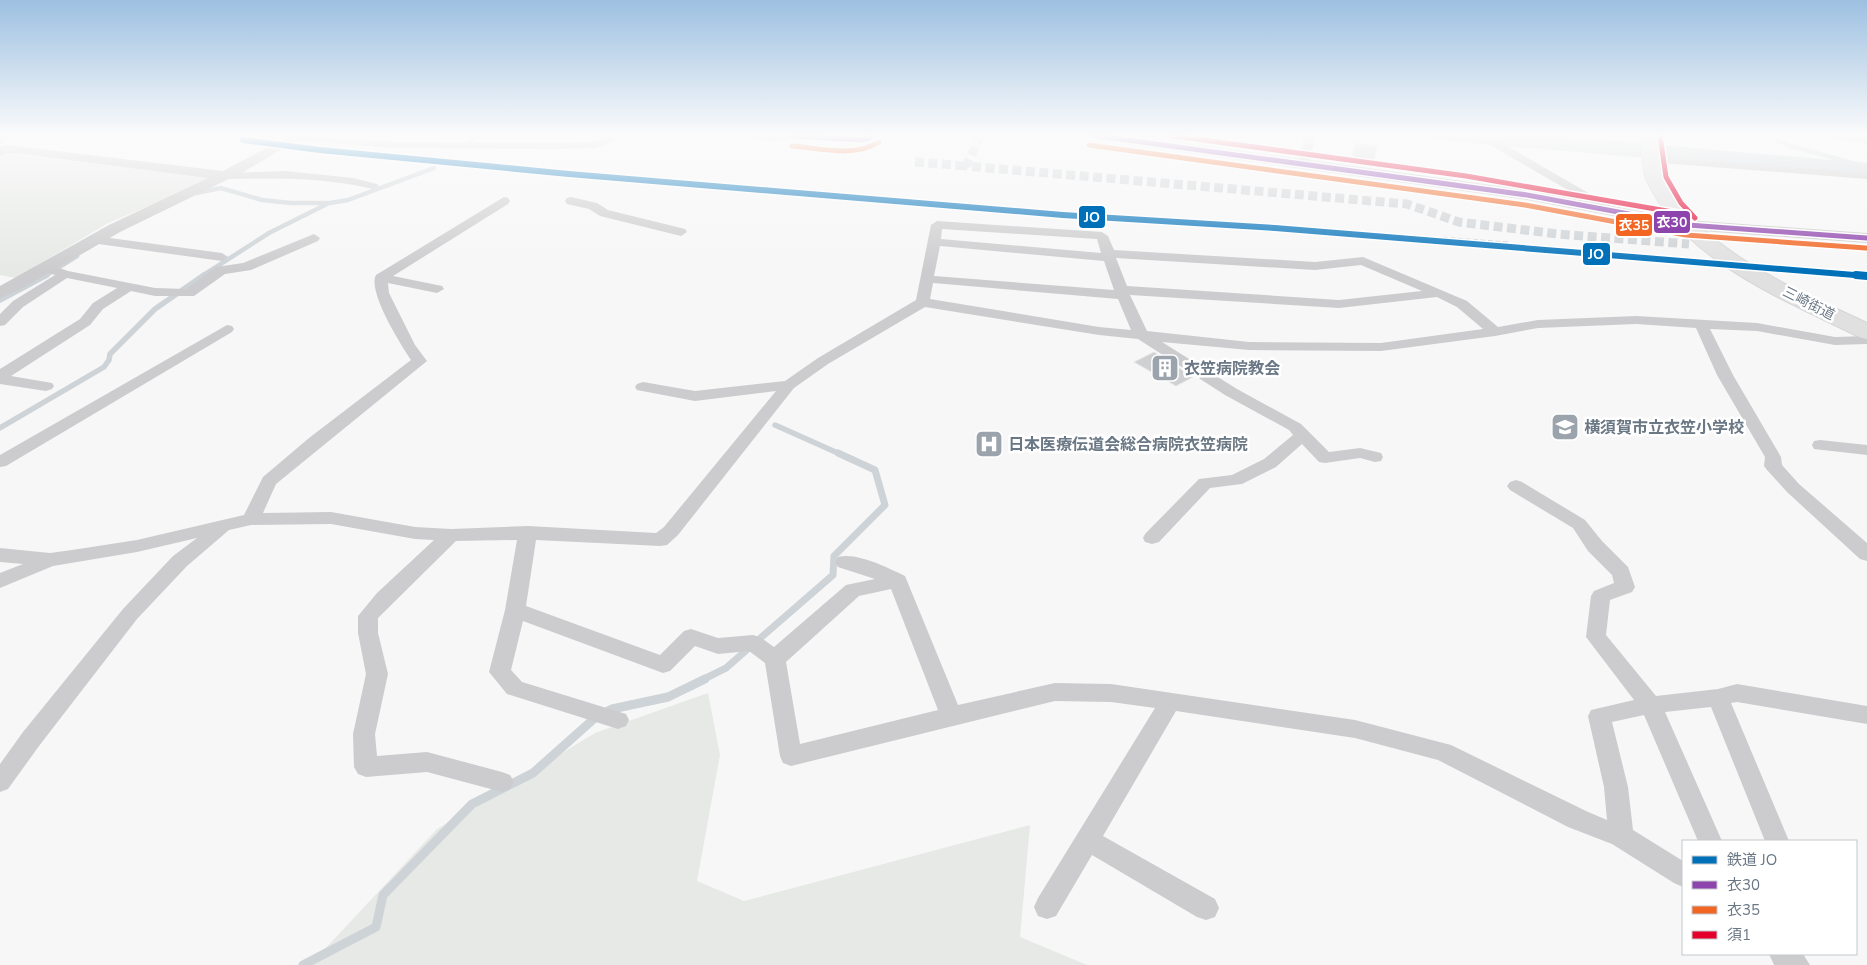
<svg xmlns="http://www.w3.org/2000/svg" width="1867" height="965" font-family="'Nunito Sans','Noto Sans JP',sans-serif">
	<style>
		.green { fill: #e6e9e5 }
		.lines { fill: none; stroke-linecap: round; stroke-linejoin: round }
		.stream-far3 { stroke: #cdd3d7; stroke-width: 4.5 }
		.stream-far2 { stroke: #cdd3d7; stroke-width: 5.5 }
		.stream-far1 { stroke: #cdd3d7; stroke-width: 7 }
		.stream { stroke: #cdd3d7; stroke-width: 9 }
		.river { fill: #cdd3d7; fill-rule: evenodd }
		.building { fill: #cfd0d1; stroke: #e6e6e6 }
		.pedestrian-tunnel { stroke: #cdd1d4; stroke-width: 9; stroke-dasharray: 9 4.5; stroke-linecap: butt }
		.primary-casing { stroke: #d4d5d6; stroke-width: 2 }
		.minor { fill: #ccccce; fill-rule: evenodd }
		.tertiary { fill: #ccccce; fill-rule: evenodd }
		.primary { fill: #e0e0e1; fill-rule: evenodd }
		.rail { stroke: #c1c2c4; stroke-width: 2.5; stroke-dasharray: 5 2.5; stroke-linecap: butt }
		.bus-1-casing { stroke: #fff; stroke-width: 8 }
		.bus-2-casing { stroke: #fff; stroke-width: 8 }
		.bus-3-casing { stroke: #fff; stroke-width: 8 }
		.bus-1 { stroke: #8e44ad; stroke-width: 5 }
		.bus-2 { stroke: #f26522; stroke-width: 5 }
		.bus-3 { stroke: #e4002b; stroke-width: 5 }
		.rail-1-far1-casing { stroke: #fff; stroke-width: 9 }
		.rail-1-casing { stroke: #fff; stroke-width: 11 }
		.rail-1-far1 { stroke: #0070b9; stroke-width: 6 }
		.rail-1 { stroke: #0070b9; stroke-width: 8 }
		.labels { text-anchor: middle; stroke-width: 5; stroke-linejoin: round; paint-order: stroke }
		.far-street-label { font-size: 14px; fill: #6a7784; stroke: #fff }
		.poi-label { font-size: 16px; font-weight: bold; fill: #6a7784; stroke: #fff; text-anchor: start }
		.line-badge { stroke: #fff; stroke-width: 2 }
		.badge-label { font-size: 14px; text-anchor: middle; font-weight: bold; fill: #fff }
	</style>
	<rect width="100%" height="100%" fill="#f7f7f7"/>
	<!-- green -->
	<path class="green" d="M5,153l200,24 4,4 -101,42 -92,55 -16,-3v-119z
		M708,693l12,62 -23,126 47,20 286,-76 -10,112 67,28h-777l127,-136 158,-96z"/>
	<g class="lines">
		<!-- stream-far3 -->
		<path class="stream-far3" d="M1764,135l27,11 76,21
			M466,144l13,-9
			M196,193l25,-5 41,12 29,3h39l18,-3 86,-32
			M45,276l32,-20
			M202,276l67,-43 58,-29"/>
		<!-- stream-far2 -->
		<path class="stream-far2" d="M0,300l47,-25
			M775,425l65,29
			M0,428l104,-61 5,-7 1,-6 45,-45 49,-34"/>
		<!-- stream-far1 -->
		<path class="stream-far1" d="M702,680l24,-12 107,-93 1,-19 51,-51 -10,-35 -37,-17"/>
		<!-- stream -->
		<path class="stream" d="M303,965l73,-38 7,-32 89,-91 61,-31 63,-56 16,-8 56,-12 37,-18"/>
		<!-- river -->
		<path class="river" d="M1450,135h95l322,28v14l-405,-35 -8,-2z"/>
	</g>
	<!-- building -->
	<path class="building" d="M1355,143l22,3 -3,18 -23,-3z
		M1154,352l39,25 -17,9 -42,-24z"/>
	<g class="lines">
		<!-- pedestrian-tunnel -->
		<path class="pedestrian-tunnel" d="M981,135l-15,31 441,38 52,18 99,12 131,10
			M915,162l51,4"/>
		<defs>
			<path id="primary" d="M1642,135h16c1,15 1,32 7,45 33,70 136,112 202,143v16l-8,-2c-74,-37 -175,-76 -212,-156 -6,-14 -5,-31 -5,-46z"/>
		</defs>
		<!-- primary casing -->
		<use href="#primary" class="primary-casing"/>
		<!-- minor -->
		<path class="minor" d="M0,135h9l-5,8 -4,1z
			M294,135l100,7 159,1 40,-1 15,-7h13l-15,10 -13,3 -40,1 -159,-1 -96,-8 -4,-1z
			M745,135h54c-9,8 -46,8 -54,0z
			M1305,135h10l-5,28 -6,3 -6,-3z
			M1420,135h37l40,5 119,69 -2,3h-8l-116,-67 -65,-7z
			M1510,135h55l1,5 -5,3 -46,-5z
			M1652,157l215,16v6l-219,-17 -2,-2z
			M286,171l67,7 24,6 2,2 -6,3c-49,-12 -98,-11 -148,-10l-6,-3 6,-3z
			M504,197l4,1 2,3 -2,3 -115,72 49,10 2,3 -7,4 -49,-10 1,10 26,52 12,16 -151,123 -13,29 68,-1 84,15 36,2 77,-3 128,7 8,-6 112,-136 -81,10 -58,-11 -2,-3 2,-3 6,-2 52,9 90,-10 33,-23 98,-58 15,-75 6,-4 165,11 6,4 6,14 201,12 48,-5 104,44 31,26 40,-7 98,-4 121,7 78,14 32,-1v8l-32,1 -78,-14 -47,-2 23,46 48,82 1,8 17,19 68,59v18l-7,-2 -73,-67 -20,-22 -3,-4 1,-9 -48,-82 -21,-47 -60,-4 -98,4 -43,8 -114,15 -132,-1 -87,-8 75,47 64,35 28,28 31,-4 21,5 2,4 -2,4 -6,1 -15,-4 -35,5 -6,-1 -17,-18 -26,23 -34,17 -32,4 -51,54 -7,2 -7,-2 -2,-4 2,-4 54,-55 33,-4 32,-16 29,-24 -4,-5 -64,-35 -87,-56 -39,-4 -174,-28 -97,57 -34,24 -116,147 -11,10 -7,1 -124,-6 -10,66 134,49 24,-24 7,-2 27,9 35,-3 7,2 14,10 72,-62 29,-6 -37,-12 -3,-5 3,-5c19,-5 50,11 67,19l53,129 97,-22 56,1 244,36 96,25 135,66 21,9 -3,-33 -16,-71 3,-6 43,-10 -48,-63 5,-41 3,-5 20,-8 -2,-8 -24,-24 -15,-23 -63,-38 -3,-4 3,-4 6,-2 6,2 63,38 17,21 26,26 7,20 -3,5 -22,8 -4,35 50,61 62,-7 19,-5 130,22v18l-130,-22 -6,1 58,138h-24l-54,-134 -46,5 57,129h-24l-54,-126 -32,7 16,65 5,43 50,31v26l-9,-4 -62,-39 -44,-17 -130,-67 -83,-22 -179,-27 -73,125 112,63 4,9 -4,9 -9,3 -9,-3 -105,-62 -36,61 -9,3 -9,-3 -4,-9 4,-9 117,-190 -44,-6 -56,-1 -264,65 -8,-3 -3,-7 -15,-93 -16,-12 -31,3 -23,-8 -25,25 -7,2 -140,-52 -12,49 11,12 104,32 3,6 -3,6 -8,3 -111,-35 -18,-22 16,-62 12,-70 -61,1 -78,77v15l10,41 -13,60 2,22 50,-4 75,20 8,3 4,7 -4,7 -8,3 -75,-20 -61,5 -8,-3 -4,-7 -1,-33 13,-60 -8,-41v-17l19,-23 57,-53 -19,-1 -84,-15 -80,1 -22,5 -42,36 -50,53 -98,127 -31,43 -8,3v-28l23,-32 100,-123 50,-53 24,-18 -60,14 -84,14 -53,22v-15l23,-9 -23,-2v-14l50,5 22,-3 65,-10 107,-25 19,-38 46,-39 102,-78c-10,-15 -44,-69 -35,-85zM942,229l155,10 4,14 -160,-14zM940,246l164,15 10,29 -180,-14zM1116,258l199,12 46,-5 61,26 -83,9 -212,-14zM933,283l185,16 13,31 -32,-3 -169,-28zM1130,295l209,13 98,-11 20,10 26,22 -102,14 -132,-1 -102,-11zM891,589l47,121 -138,34 -14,-82 73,-66z
			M571,197l26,6 11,7 77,19 2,3 -6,4 -81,-20 -11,-7 -22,-5 -2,-3 2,-3z
			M314,234l6,4 -2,3 -67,29 -26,4 -31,22h-39l-24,-5 -28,18 -13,16 -79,51 41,7 2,3 -2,3 -6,2 -46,-7v-15l80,-50 13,-16 24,-15 -50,-10 -44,29 -18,18 -5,1v-12l13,-13 42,-26 -12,-4 -2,-3 2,-3 5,-1 20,7 87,17 31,1 30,-22 27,-4z
			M95,236l127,17 6,4 -6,4 -131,-18 -2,-3 2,-3z
			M227,325l5,1 2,3 -2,3 -226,134 -6,1v-12z
			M1820,440l47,5v10l-53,-6 -2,-4 2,-4z
			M1769,954h34l7,11h-36z"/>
		<!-- tertiary -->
		<path class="tertiary" d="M291,135h18l-15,9h-10l-2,-3z
			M1083,135h39l203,27 202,28 161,30 179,13v10l-179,-13 -161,-30 -437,-61z
			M1826,135l41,1v8l-34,-5z
			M6,145l217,26 47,-25 5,-1 7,4 -37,22 -125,61 -97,56 -23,10v-12l109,-61 99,-47 -186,-24 -14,-1 -8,3v-9z"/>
		<!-- primary -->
		<use href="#primary" class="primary"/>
		<!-- rail -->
		<path class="rail" d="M266,146l68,5
			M1443,238l67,5"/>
		<defs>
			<path id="bus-1" d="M1091,135l436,60 161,30 179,13
				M793,136l67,4 9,-2 3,-3"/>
			<path id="bus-2" d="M1089,145l436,60 161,30 180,13
				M792,146c27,2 62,12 87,-4"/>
			<path id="bus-3" d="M1167,135l299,41 224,39
				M1660,135l6,42 15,26 14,15"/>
		</defs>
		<!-- bus-1 casing -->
		<use href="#bus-1" class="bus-1-casing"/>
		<!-- bus-2 casing -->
		<use href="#bus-2" class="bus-2-casing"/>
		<!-- bus-3 casing -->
		<use href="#bus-3" class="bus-3-casing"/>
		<!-- bus-1 -->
		<use href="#bus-1" class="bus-1"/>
		<!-- bus-2 -->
		<use href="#bus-2" class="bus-2"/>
		<!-- bus-3 -->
		<use href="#bus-3" class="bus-3"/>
		<defs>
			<path id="rail-1-far1" d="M243,140l77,10 249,24 494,41 212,13 592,48"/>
			<path id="rail-1" d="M1856,275l11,1"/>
		</defs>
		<!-- rail-1-far1 casing -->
		<use href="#rail-1-far1" class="rail-1-far1-casing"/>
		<!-- rail-1 casing -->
		<use href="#rail-1" class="rail-1-casing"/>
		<!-- rail-1-far1 -->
		<use href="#rail-1-far1" class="rail-1-far1"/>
		<!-- rail-1 -->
		<use href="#rail-1" class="rail-1"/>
	</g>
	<!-- sky -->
	<linearGradient id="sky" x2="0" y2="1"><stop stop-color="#9dc0e1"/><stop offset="0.5" stop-color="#fbfbfb"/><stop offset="1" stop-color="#fbfbfb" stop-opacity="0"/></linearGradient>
	<rect width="1867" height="270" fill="url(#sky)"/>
	<!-- icons -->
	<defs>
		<symbol id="building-square" viewBox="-11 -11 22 22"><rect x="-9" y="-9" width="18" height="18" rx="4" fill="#9ba4ac" stroke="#fff"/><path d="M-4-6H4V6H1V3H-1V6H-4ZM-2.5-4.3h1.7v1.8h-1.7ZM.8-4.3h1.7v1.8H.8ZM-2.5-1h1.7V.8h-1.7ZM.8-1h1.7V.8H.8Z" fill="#fff"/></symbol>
		<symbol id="school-square" viewBox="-11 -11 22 22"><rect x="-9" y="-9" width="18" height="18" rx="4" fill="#9ba4ac" stroke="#fff"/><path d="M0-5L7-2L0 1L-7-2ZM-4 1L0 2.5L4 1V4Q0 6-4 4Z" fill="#fff"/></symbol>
		<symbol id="hospital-square" viewBox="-11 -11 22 22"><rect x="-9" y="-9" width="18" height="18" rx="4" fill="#9ba4ac" stroke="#fff"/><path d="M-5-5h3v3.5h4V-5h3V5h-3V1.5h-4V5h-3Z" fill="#fff"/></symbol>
	</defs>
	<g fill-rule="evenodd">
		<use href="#building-square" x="1149" y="352" width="32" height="32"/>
		<use href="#school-square" x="1549" y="411" width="32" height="32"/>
		<use href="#hospital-square" x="973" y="428" width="32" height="32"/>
	</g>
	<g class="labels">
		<!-- far-street labels -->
		<g class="far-street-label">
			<text transform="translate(1809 303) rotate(27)" y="5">三崎街道</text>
		</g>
		<!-- poi labels -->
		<g class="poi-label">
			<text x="1184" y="374">衣笠病院教会</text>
			<text x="1584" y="433">横須賀市立衣笠小学校</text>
			<text x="1008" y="450">日本医療伝道会総合病院衣笠病院</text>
		</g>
	</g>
	<g class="line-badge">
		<rect x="1078" y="205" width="28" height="24" rx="5" fill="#0070b9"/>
		<rect x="1653" y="210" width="38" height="24" rx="5" fill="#8e44ad"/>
		<rect x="1615" y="213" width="38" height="24" rx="5" fill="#f26522"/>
		<rect x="1582" y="242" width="29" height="24" rx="5" fill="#0070b9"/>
	</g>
	<g class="badge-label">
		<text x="1092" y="222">JO</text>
		<text x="1672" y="227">衣30</text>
		<text x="1634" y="230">衣35</text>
		<text x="1596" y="259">JO</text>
	</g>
	<!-- legend -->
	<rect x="1682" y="840" width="175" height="115" fill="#ffffff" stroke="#c3c9ce"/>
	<rect x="1692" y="856" width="25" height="8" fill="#0070b9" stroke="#c3c9ce"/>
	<text x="1727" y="865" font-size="15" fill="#6a7784">鉄道 JO</text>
	<rect x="1692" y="881" width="25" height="8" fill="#8e44ad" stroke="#c3c9ce"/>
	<text x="1727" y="890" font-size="15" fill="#6a7784">衣30</text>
	<rect x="1692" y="906" width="25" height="8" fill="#f26522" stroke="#c3c9ce"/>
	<text x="1727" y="915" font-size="15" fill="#6a7784">衣35</text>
	<rect x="1692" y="931" width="25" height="8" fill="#e4002b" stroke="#c3c9ce"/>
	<text x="1727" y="940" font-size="15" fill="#6a7784">須1</text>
</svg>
